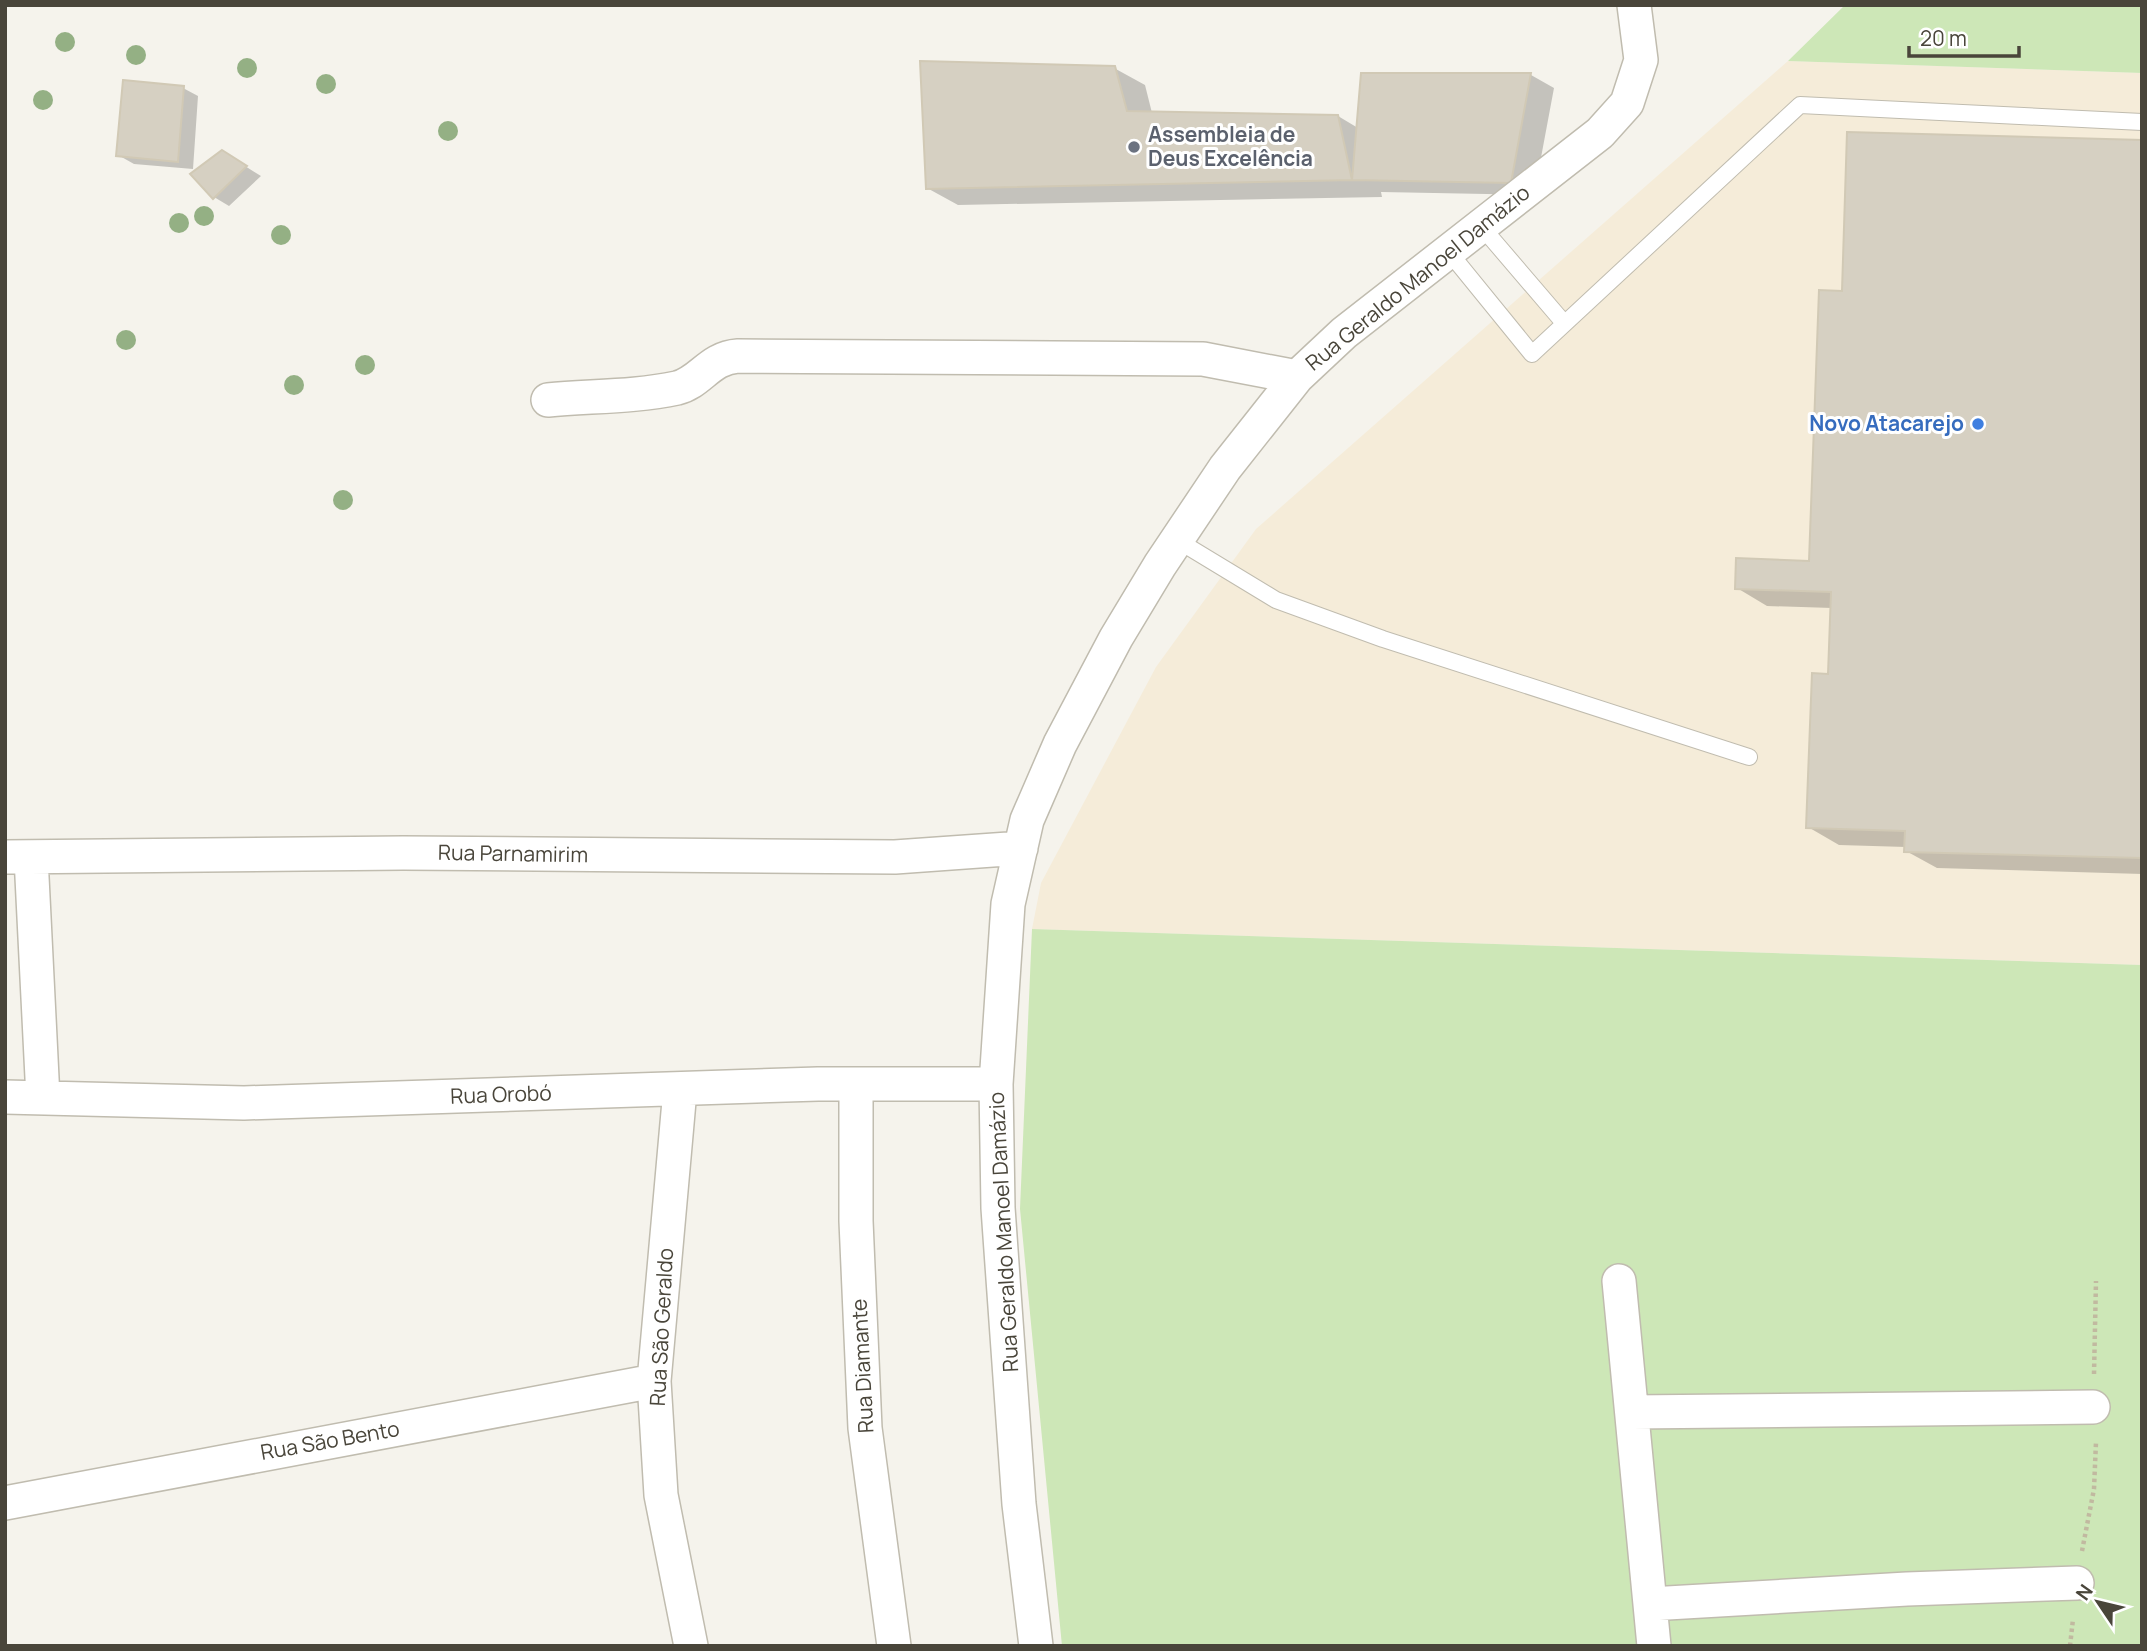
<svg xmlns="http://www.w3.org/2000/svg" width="2147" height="1651" font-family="Manrope,sans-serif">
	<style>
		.commercial { fill: #f5ecd9 }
		.green { fill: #cde7b7 }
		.shadow { fill: #0003 }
		.building { fill: #d6d0c2; stroke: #d1c9b5; stroke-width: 2 }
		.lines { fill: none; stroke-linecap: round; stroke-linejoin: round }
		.lane-casing { stroke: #c0bcaf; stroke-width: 18 }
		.street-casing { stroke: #c0bcaf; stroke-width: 36 }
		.path { stroke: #c1b9a0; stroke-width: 4.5; stroke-dasharray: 3.5 3.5; stroke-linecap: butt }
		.lane { stroke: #fff; stroke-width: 16 }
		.street { stroke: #fff; stroke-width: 33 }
		.tree { fill: #94b084 }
		.worship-dot { fill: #6b7280; stroke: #fff; stroke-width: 2.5 }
		.shop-dot { fill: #3f7fe0; stroke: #fff; stroke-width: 2.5 }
		.labels { text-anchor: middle; stroke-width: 6; stroke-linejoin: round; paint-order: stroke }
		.worship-label { font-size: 21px; font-weight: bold; fill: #5b616d; stroke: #fff; text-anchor: start }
		.street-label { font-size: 21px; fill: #49453a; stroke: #fff }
		.shop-label { font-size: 21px; font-weight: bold; fill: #366cbe; stroke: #fff; text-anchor: end }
	</style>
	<rect width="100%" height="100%" fill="#f5f3ec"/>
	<!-- commercial -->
	<path class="commercial" d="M1788,61l354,12v892l-1110,-36 9,-46 115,-216 100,-138z"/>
	<!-- green -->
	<path class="green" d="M1845,5h297v68l-354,-12z
		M1032,929l1110,36v681h-1080l-42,-437z"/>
	<!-- shadow -->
	<path class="shadow" d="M1114,68l31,17 7,28 186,3 20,12 5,-53h168l23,13 -20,107 -153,-3 1,5 -424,8 -31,-17z
		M183,88l15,8 -5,73 -59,-5 -16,-9z
		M2142,142v732l-205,-6 -31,-17v-4l-67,-2 -31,-18 22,-151 2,-68 -65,-2 -30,-18 74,-26 32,-269z
		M237,161l24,15 -32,30 -15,-9z"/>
	<!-- building -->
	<path class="building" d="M920,61l195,5 12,45 211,4 14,65 -426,9z
		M1361,73h170l-20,110 -159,-3z
		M123,80l61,6 -6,76 -62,-6z
		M1847,132l295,8v718l-238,-6 1,-21 -99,-3 6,-155 16,1 3,-82 -96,-3 1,-31 73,3 10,-271 23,1z
		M222,150l25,16 -34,33 -23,-25z"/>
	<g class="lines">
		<defs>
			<path id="lane" d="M1481,226l83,97
				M1449,252l83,102 268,-249 342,17
				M1177,540l99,60 107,39 366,118"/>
			<path id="street" d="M548,400c42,-4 87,-3 129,-12 24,-6 32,-30 61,-32l465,3 94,18
				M5,857l398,-4 492,4 126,-9
				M31,857l12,241
				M856,1084v137l9,207 29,218
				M680,1090l-26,291 7,114 30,151
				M5,1097l239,6 574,-19h178
				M1619,1281l35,365
				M1632,1412l461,-5
				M5,1503l649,-122
				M1650,1604l257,-15 170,-6
				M1036,1646l-17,-142 -21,-296 -2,-124 12,-180 19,-84 33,-76 56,-106 44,-73 65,-97 72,-91 47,-44 256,-200 27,-30 14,-43 -7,-55"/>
		</defs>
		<!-- lane casing -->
		<use href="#lane" class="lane-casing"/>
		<!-- street casing -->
		<use href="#street" class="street-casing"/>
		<!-- path -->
		<path class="path" d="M2094,1374l2,-93
			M2082,1551l12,-62 2,-47
			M2070,1646l3,-27"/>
		<!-- lane -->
		<use href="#lane" class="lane"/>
		<!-- street -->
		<use href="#street" class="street"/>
	</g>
	<!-- trees -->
	<g class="tree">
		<circle cx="65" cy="42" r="10"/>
		<circle cx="136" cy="55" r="10"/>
		<circle cx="247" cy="68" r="10"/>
		<circle cx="326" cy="84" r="10"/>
		<circle cx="43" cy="100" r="10"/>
		<circle cx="448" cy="131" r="10"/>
		<circle cx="204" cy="216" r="10"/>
		<circle cx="179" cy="223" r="10"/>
		<circle cx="281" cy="235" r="10"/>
		<circle cx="126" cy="340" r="10"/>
		<circle cx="365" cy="365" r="10"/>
		<circle cx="294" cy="385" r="10"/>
		<circle cx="343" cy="500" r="10"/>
	</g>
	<!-- markers -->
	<circle class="worship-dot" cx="1134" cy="147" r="7"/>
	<circle class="shop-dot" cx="1978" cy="424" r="7"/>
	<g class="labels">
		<!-- worship labels -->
		<g class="worship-label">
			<text x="1148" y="142">Assembleia de<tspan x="1148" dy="24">Deus Excelência</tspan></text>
		</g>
		<!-- street labels -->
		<g class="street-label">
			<text transform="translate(1418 278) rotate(-39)" y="7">Rua Geraldo Manoel Damázio</text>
			<text transform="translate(513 854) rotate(1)" y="7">Rua Parnamirim</text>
			<text transform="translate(501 1095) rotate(-2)" y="7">Rua Orobó</text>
			<text transform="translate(1004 1232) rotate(-93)" y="7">Rua Geraldo Manoel Damázio</text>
			<text transform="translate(662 1327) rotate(-87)" y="7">Rua São Geraldo</text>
			<text transform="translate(863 1366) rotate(-93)" y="7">Rua Diamante</text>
			<text transform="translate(330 1441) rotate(-10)" y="7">Rua São Bento</text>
		</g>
		<!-- shop labels -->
		<g class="shop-label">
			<text x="1964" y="431">Novo Atacarejo</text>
		</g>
	</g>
	<!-- border -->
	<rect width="2147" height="1651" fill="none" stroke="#49453a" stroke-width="14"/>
	<!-- north arrow -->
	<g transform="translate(2098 1602) rotate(305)" stroke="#ffffff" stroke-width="5" paint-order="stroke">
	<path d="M0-5L12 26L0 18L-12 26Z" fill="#49453a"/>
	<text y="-10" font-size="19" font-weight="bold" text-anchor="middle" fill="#49453a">N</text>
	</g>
	<!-- scale -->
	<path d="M1909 46v10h110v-10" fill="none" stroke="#49453a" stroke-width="3.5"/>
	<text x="1920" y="46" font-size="21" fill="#49453a" stroke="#ffffff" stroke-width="5" paint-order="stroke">20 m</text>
</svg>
